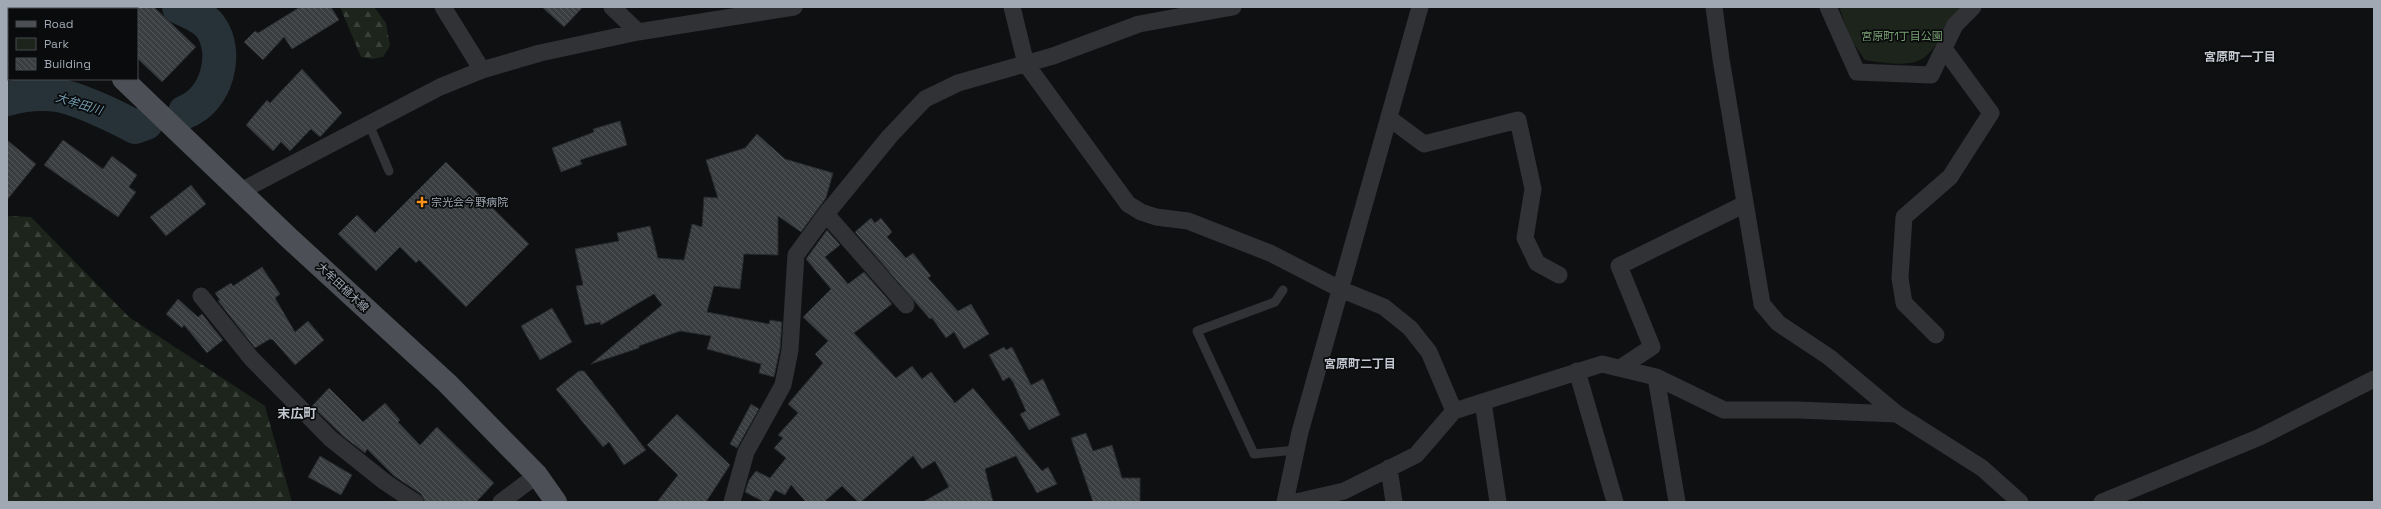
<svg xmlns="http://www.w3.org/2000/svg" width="2381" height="509" font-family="'Space Grotesk','Noto Sans JP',sans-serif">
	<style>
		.green { fill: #1c241c }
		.forest { fill: url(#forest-firs) }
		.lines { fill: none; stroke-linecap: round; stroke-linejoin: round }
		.river { stroke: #273238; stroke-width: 34 }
		.building { fill: url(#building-back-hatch); stroke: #292a2d }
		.service { stroke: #303236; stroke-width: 9 }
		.minor { stroke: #303236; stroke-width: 17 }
		.primary { stroke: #4c4f55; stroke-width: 22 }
		.poi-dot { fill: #ff931a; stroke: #0a0b0c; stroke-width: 1.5 }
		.labels { text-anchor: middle; stroke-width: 3.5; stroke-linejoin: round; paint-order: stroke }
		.park-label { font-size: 11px; fill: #78a074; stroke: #0a0b0c }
		.poi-label { font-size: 11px; fill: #9fa8b3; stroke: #0a0b0c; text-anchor: start }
		.street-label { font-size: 11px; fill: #9fa8b3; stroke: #0a0b0c }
		.neighbourhood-label { font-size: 12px; font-weight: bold; fill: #c1c6cf; stroke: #0a0b0c }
		.water-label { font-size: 12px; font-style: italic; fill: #739db2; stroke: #0a0b0c }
		.quarter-label { font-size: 13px; font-weight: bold; fill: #c1c6cf; stroke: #0a0b0c }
	</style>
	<defs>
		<pattern id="forest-firs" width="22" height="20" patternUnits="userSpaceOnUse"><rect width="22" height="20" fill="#1c241c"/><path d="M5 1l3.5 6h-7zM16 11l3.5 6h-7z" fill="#3a413b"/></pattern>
		<pattern id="building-back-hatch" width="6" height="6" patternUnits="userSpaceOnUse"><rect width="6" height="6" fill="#3b3e41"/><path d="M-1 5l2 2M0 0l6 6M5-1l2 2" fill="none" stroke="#54575a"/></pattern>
	</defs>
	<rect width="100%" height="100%" fill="#0f1011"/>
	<!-- green -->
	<path class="green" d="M1839,7h126c-43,45 -25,66 -100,53l-14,-20z"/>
	<!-- forest -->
	<path class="forest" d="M340,7h34l12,16 4,23 -7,11 -11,2 -11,-2z
		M7,216l24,1 98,100 136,89 27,96h-285z"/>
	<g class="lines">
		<!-- river -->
		<path class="river" d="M179,7c10,5 24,10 31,19 20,27 6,75 -25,86
			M7,99c15,-4 34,-6 50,-4 20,3 60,22 78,32l11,-4"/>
	</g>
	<!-- building -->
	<path class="building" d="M137,7h17l42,40 -34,35 -25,-24z
		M300,7h31l8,13 -47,29 -8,-12 -21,23 -19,-18 11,-11 3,2z
		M542,7h41l-19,20z
		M302,69l40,44 -22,24 -9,-8 -21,22 -9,-9 -8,9 -27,-26 21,-25 3,3z
		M620,121l7,24 -47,15 2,4 -21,8 -9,-24 42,-16 -1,-3z
		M757,134l28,25 48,14 -7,25 -25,34 -23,-16v39l-34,-1 -4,35 -26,-3 -7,26 62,12 1,-4 12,2 -2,27 -6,28 -15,-4 2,-9 -54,-15 4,-13 -31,-5 -41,15v2l-48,16 71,-59 -8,-11 -53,31 -1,-3 -15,3 -9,-39 7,-1 -8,-36 44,-8 -2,-8 33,-7 8,32 26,2 8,-36 10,3 2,-30 14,1 -12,-38 39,-12z
		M7,140l29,24 -29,36z
		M63,140l40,29 9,-13 25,19 -8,12 7,5 -18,25 -74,-52z
		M446,162l83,82 -63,63 -47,-47 -3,3 -16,-16 -24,24 -38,-37 19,-19 18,18z
		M191,185l15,19 -40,32 -16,-19z
		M871,218l4,5 6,-5 11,14 -5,5 19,21 7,-5 18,23 -3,2 30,33 13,-7 18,30 -25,15 -10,-17 -8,6 -14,-20 -2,1 -14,-16 -61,-71z
		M827,230l13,15 -15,12 23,27 16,-12 28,32 -38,29 42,45 16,-12 10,13 9,-7 24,31 18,-15 69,83 6,-4 9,17 -20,9 -21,-37 -31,13 8,33h-70l26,-15 -14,-26 -13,8 -9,-13 -52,46h-3l-16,-16 -18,16h-18l-15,-17 -6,10 -10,-5 -7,12h-4l-19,-10 4,-12 7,-9 14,7 16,-20 -12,-10 9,-10 -5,-3 20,-22 -10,-9 35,-41 -8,-9 13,-13 -25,-24 28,-28 -25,-30z
		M262,267l18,27 -5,4 20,34 13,-11 16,19 -29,25 -22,-25 -3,-1 -15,9 -37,-47 2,-1 -5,-7 16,-10 2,3z
		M178,299l20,18 4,-3 21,26 -16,13 -23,-28 -2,3 -16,-14z
		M552,308l20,34 -32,18 -19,-34z
		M1004,347l2,3 6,-3 19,38 12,-6 17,36 -31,15 -9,-16 6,-3 -13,-29 -4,-5 -6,4 -14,-26z
		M579,371h5l62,79 -22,15 -15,-23 -6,5 -47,-58z
		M329,388l34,34 22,-19 15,17 -2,2 22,23 17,-18 57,56 -18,19h-51l-4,-8 -27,-18 -27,-27 -2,4 -21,-16 -32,-31z
		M751,404l8,5 -22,39 -7,-4z
		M677,414l53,51 -24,37h-49l21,-27 -31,-30z
		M1086,433l7,18 19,-6 10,33h18v24h-47l-22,-64z
		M320,456l32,19 -11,20 -33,-18z"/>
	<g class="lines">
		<!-- service -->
		<path class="service" d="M369,124l20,47
			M1283,290l-8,12 -78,29 57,123 42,-4"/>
		<!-- minor -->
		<path class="minor" d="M443,7l39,63
			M612,7l26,25
			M1012,7l14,57 102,140 13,8 15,5 32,4 82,32 70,36 44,18 26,21 19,24 25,59
			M1714,7l7,52 41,245 16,19 51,34 68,57 85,54 38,34
			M1828,7l29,65 74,3 24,-50 18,-18
			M1389,118l35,26 94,-24 15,69 -8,49 12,25 22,12
			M241,191l199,-104 42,-17 58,-17 98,-21 156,-25
			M826,214l80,91
			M201,296l50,62 80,81 54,43 30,20
			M1936,335l-32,-32 -4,-25 4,-61 46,-40 41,-64 -46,-63
			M1620,368l32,-21 -33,-81 126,-62
			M1577,371l38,131
			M1656,377l21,125
			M1483,402l15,100
			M1389,468l5,34
			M501,502l36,-27
			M732,502l14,-50 37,-67 7,-35 6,-95 30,-41 64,-78 35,-37 33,-16 95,-27 86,-32 94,-17
			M1285,502l15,-70 120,-425
			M1296,502l48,-11 72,-36 38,-44 148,-47 54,13 68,33h74l99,4
			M2102,502l158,-65 114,-58"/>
		<!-- primary -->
		<path class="primary" d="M48,7l2,2
			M123,79l165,158 159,146 90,92 19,27"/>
	</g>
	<!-- markers -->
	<path class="poi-dot" d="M420 196h4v4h4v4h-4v4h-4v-4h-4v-4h4z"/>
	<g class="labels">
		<!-- park labels -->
		<g class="park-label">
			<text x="1902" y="40">宮原町1丁目公園</text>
		</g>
		<!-- poi labels -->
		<g class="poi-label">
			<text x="431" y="206">宗光会今野病院</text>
		</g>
		<!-- street labels -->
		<g class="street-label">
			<text transform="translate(343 287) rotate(43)" y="4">大牟田植木線</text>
		</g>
		<!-- neighbourhood labels -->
		<g class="neighbourhood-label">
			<text x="2240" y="61">宮原町一丁目</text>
			<text x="1360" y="368">宮原町二丁目</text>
		</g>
		<!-- water labels -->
		<g class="water-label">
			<text transform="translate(79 104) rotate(17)" y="4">大牟田川</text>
		</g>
		<!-- quarter labels -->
		<g class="quarter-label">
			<text x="297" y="418">末広町</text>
		</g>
	</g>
	<!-- border -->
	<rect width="2381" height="509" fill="none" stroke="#9fa8b3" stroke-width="16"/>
	<!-- legend -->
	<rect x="8" y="8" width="130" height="72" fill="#0a0b0c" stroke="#464a4f"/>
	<rect x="16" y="21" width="20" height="6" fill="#4c4f55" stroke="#464a4f"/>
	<text x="44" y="28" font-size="12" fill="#9fa8b3">Road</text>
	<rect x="16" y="38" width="20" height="12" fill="#1c241c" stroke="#464a4f"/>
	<text x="44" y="48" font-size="12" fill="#9fa8b3">Park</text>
	<rect x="16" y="58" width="20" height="12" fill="url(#building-back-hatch)" stroke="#464a4f"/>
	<text x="44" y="68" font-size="12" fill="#9fa8b3">Building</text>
</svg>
